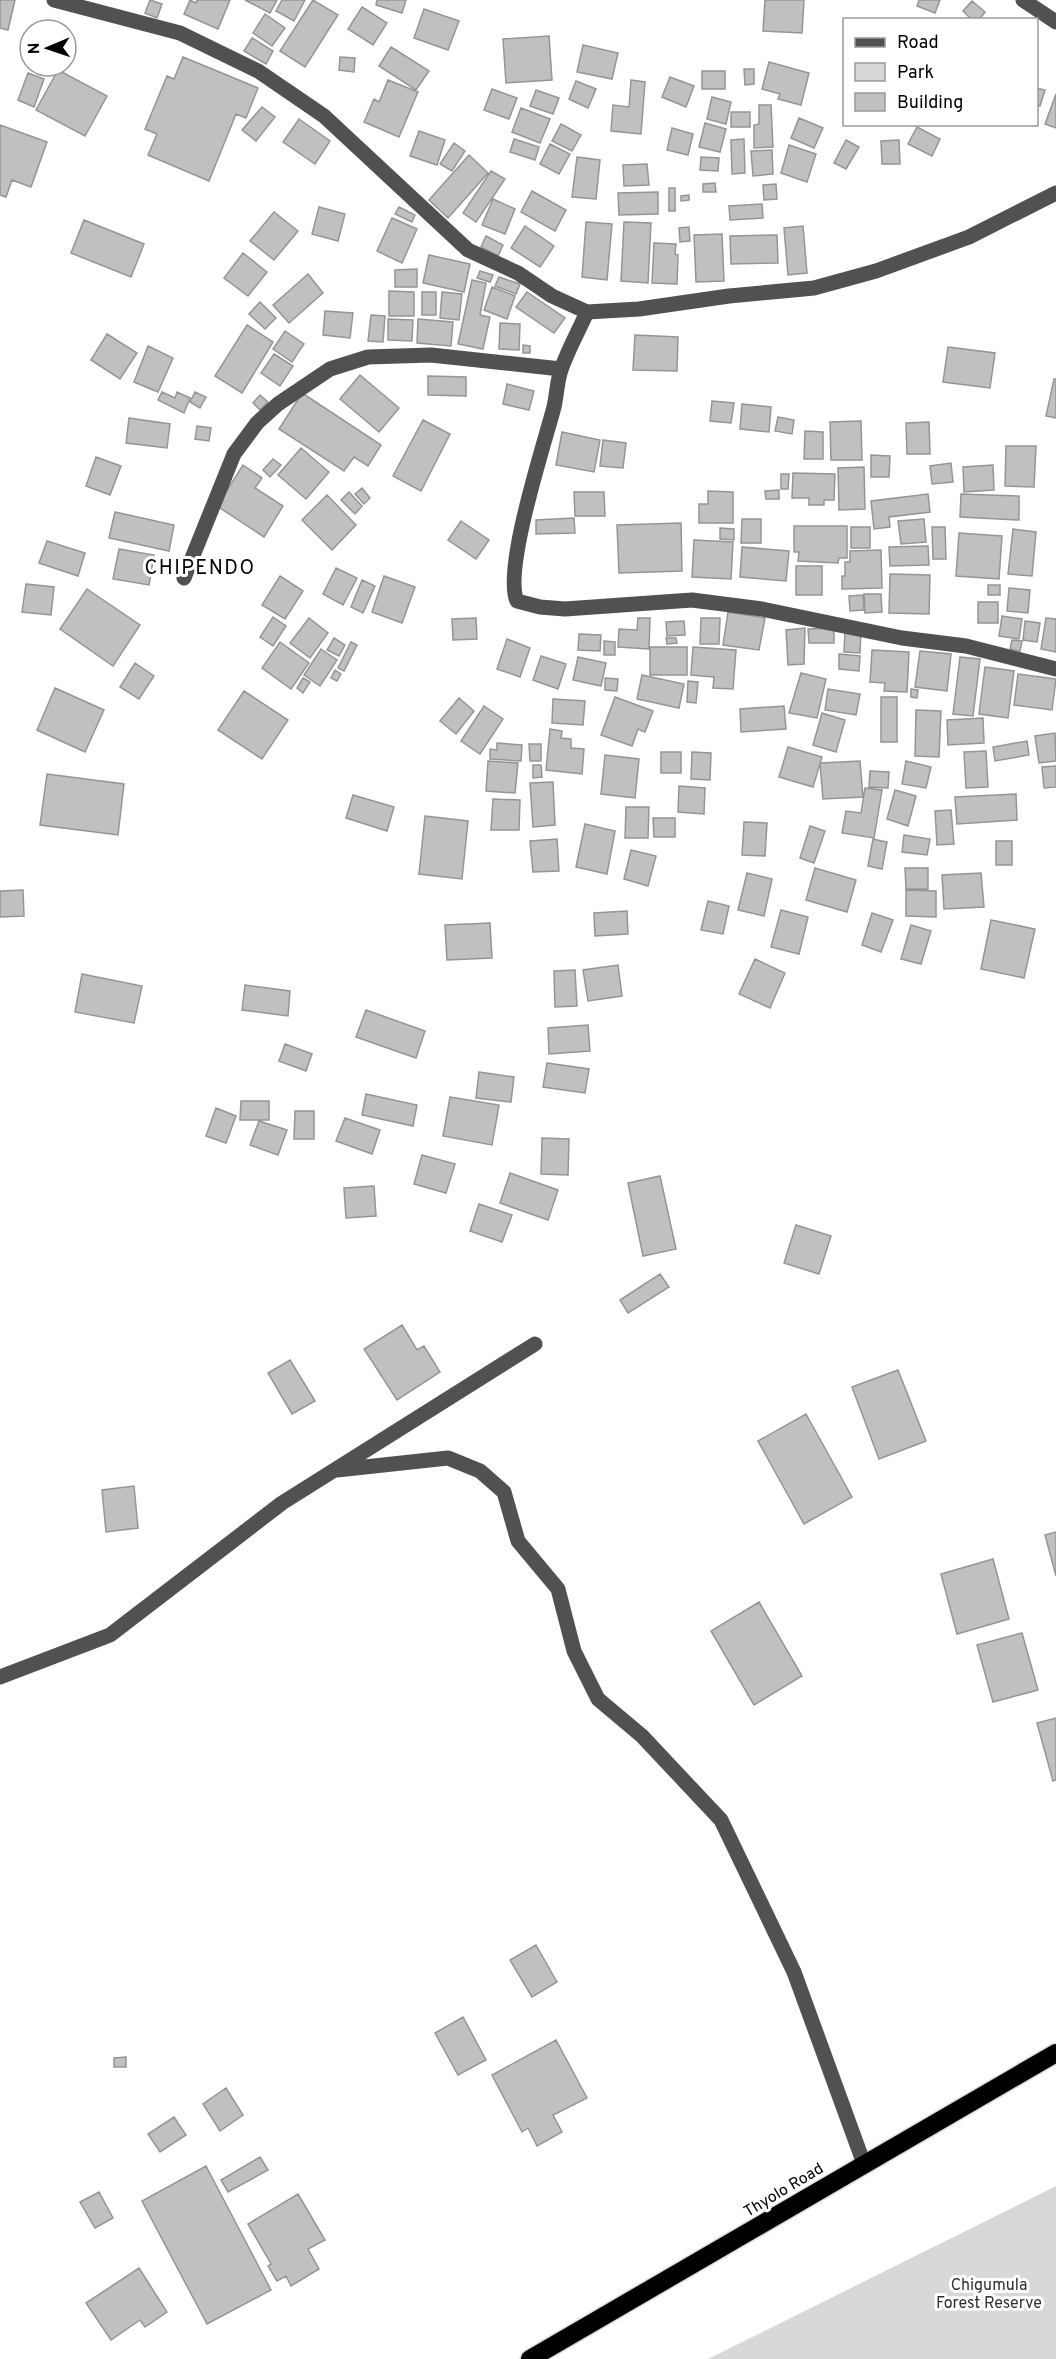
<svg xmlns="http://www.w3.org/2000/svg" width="1056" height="2359" font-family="Overpass,sans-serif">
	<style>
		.green { fill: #d8d8d8 }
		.building { fill: #c0c0c0; stroke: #959595; stroke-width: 1.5 }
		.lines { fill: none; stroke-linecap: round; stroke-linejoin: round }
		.highway-casing { stroke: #dbdbdb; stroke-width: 21 }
		.minor { stroke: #515151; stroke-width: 15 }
		.highway { stroke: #000; stroke-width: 18 }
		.labels { text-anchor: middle; stroke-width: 6; stroke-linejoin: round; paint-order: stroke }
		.street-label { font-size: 16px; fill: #000; stroke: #fff }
		.park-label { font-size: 16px; fill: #2f2f2f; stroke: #fff }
		.quarter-label { font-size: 20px; letter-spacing: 1.5px; fill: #000; stroke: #fff }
	</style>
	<rect width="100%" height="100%" fill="#fff"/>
	<!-- green -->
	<path class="green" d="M1056,2186v173h-348z"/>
	<!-- building -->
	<path class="building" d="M0,0h15l-7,30 -8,-2z
		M150,0l12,4 -5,14 -12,-5z
		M190,0l6,3 1,-3h33l-12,29 -34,-15z
		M245,0h32l-7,13z
		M282,0h23l-11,21 -18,-10z
		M313,0l25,15 -33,52 -25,-16z
		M377,0h29l-4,13 -26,-8z
		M765,0h39l-2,33 -39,-2z
		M919,0h21l-5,13 -18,-7z
		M972,1l13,11 -6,8h-7l-9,-9z
		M362,7l25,16 -14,22 -25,-16z
		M424,9l35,12 -11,29 -34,-12z
		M265,14l20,14 -13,18 -19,-13z
		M549,36l3,44 -46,3 -3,-44z
		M252,38l21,13 -7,13 -22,-13z
		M583,45l35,8 -6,26 -35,-7z
		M391,47l38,24 -13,19 -37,-24z
		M183,57l75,31 -12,30 -10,-4 -27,67 -61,-26 9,-21 -12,-5 22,-53 7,3z
		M340,57l15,1 -1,14 -15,-2z
		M769,62l40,11 -8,32 -23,-6 2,-5 -18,-5z
		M744,69h10v15l-9,1z
		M58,70l49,26 -22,40 -49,-26z
		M702,71h23v18h-23z
		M28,73l16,6 -10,28 -16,-7z
		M670,77l24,9 -8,21 -24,-10z
		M388,80l30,12 -19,45 -35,-15 10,-23 5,3z
		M631,80l14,2 -4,52 -30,-3 2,-26 16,2z
		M576,81l20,8 -8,19 -19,-9z
		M1036,88l9,2 -5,16 -4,-1z
		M492,89l25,9 -8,21 -25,-9z
		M536,90l23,8 -6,16 -23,-8z
		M1056,94v34l-11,-4z
		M712,97l19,5 -5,22 -19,-5z
		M759,105h12l2,42 -19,1v-23l5,-1z
		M262,107l13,10 -19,24 -14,-11z
		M521,108l29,11 -10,24 -28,-11z
		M731,112h19v15h-19z
		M799,118l24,10 -9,20 -23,-10z
		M299,119l31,22 -15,23 -32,-22z
		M705,123l21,6 -6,23 -21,-5z
		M561,124l20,11 -9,16 -20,-10z
		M0,125l47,17 -16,45 -19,-7 -6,17 -6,-2z
		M917,127l23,12 -8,17 -24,-12z
		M672,128l21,6 -5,21 -21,-5z
		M419,131l26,9 -8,25 -27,-9z
		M514,139l25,8 -4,13 -25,-8z
		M744,139l1,34 -13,1 -1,-34z
		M846,140l13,7 -13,22 -12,-6z
		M899,140l1,24h-18l-1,-23z
		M454,143l11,8 -13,20 -12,-7z
		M550,144l20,10 -11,20 -19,-10z
		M789,145l27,9 -9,28 -26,-9z
		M772,150l1,24 -20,2 -2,-25z
		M469,155l19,18 -40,45 -19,-18z
		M577,157l23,3 -4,39 -24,-2z
		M701,157l18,1 -1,13 -18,-1z
		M647,164l2,21 -25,1 -1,-21z
		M491,171l14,8 -29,43 -13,-9z
		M715,183l1,9h-13v-8z
		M776,184l1,15 -13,1 -1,-15z
		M669,188h6v23h-6z
		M532,191l34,19 -11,21 -34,-19z
		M658,192v22l-39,1 -1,-22z
		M689,195v5l-8,1v-5z
		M493,199l22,10 -10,25 -23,-9z
		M762,204l1,14 -33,2 -1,-14z
		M319,207l26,7 -7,27 -26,-7z
		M399,207l16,8 -3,7 -17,-8z
		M274,212l24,19 -24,29 -24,-19z
		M392,218l25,11 -15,34 -25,-12z
		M84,220l60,24 -13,33 -60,-24z
		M586,222l26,2 -5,56 -25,-3z
		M624,222l27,1 -3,60 -27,-2z
		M525,226l29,20 -14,21 -29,-19z
		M803,226l4,47 -19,2 -4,-47z
		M689,227l1,14 -10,1 -1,-14z
		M722,234l2,47 -28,1 -2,-47z
		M777,235l1,28 -47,1 -1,-28z
		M486,236l17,9 -5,11 -17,-9z
		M654,243l22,1 -1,10 3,1 -1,29 -25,-1z
		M243,253l24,19 -19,24 -24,-18z
		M429,255l41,9 -6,28 -41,-9z
		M417,269v18h-22v-17z
		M480,271l13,4 -3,7 -13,-4z
		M308,274l15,19 -34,30 -16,-18z
		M499,277l21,7 -4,10 -21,-8z
		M472,280l14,3 -6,32 10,2 -7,32 -25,-5z
		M492,287l23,9 -8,23 -23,-9z
		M389,291l25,1v24h-25z
		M422,292h14v23h-14z
		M442,292l20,2 -3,26 -19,-2z
		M527,292l38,26 -11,15 -38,-26z
		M260,302l16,16 -11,11 -16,-15z
		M325,311l28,2 -3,25 -27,-3z
		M371,315l14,1 -2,26 -15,-1z
		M388,319l25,1 -1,21 -24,-1z
		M418,319l35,3 -2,24 -34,-3z
		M500,323l20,1 -1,26 -20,-1z
		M247,325l26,17 -31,51 -27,-17z
		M285,331l19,13 -12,18 -19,-13z
		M107,334l30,19 -17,26 -29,-19z
		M635,335l43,2 -1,34 -44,-1z
		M523,345l7,1v7h-7z
		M148,346l25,12 -15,34 -24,-10z
		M948,347l47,6 -5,35 -47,-6z
		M274,354l19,12 -13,20 -19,-13z
		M360,375l39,33 -20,24 -39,-33z
		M428,376l38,1v19l-38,-1z
		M1054,379h2v39l-10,-2z
		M507,384l27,7 -5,19 -26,-6z
		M162,392l13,6 2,-6 13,6 -6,15 -26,-13z
		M195,392l11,5 -6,11 -10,-6z
		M302,393l79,52 -13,21 -14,-9 -10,14 -65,-42z
		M260,395l8,7 -8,8 -7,-7z
		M712,401l22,2 -3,20 -21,-2z
		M742,404l29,3 -2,25 -29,-3z
		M778,417l16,3 -2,14 -17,-3z
		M129,418l41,6 -3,24 -41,-5z
		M423,420l27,14 -29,57 -28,-15z
		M861,421l1,39h-31l-1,-38z
		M929,422l1,32h-23l-1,-31z
		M197,426l14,2 -2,13 -14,-2z
		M805,431l18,1v27h-19z
		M562,432l38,8 -6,32 -38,-7z
		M603,440l23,3 -3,25 -23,-2z
		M1006,446h30l-2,41 -29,-1z
		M301,448l28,24 -23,27 -28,-24z
		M871,455l19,1 -1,21h-18z
		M96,457l25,9 -11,29 -24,-9z
		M273,459l8,6 -11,12 -7,-7z
		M951,463l2,19 -21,2 -2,-18z
		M243,465l19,13 -7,10 28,18 -19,31 -47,-31z
		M993,465l1,25 -30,2 -1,-25z
		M864,467l1,42 -26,1 -1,-42z
		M793,473l42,1 -1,26h-10v5h-15v-7h-17z
		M781,474h8l-1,15h-7z
		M362,488l8,10 -6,6 -9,-10z
		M779,490v9h-13l-1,-8z
		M708,491l25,1v31h-34v-19h9z
		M349,492l13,14 -7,8 -14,-14z
		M574,492h30l1,24h-30z
		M928,494l2,18 -41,5 1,10 -16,2 -3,-28z
		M961,494l58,2v24l-59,-3z
		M327,495l29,30 -24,25 -30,-30z
		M115,512l59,13 -5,26 -60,-13z
		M574,518l1,15 -39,1v-14z
		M742,519h19v24h-20z
		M924,519l2,23 -25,2 -3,-23z
		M461,521l28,19 -13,19 -28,-19z
		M681,523l1,48 -63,2 -2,-48z
		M794,526h53v32h-8l-1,5 -40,-2 1,-9h-5z
		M851,527h19v21h-19z
		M932,527h13l1,32h-13z
		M720,528l14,1v11l-14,-1z
		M1013,529l23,3 -4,44 -24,-2z
		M959,533l43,3 -3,43 -43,-3z
		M694,540l39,2 -2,37 -39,-2z
		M47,541l38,12 -7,23 -39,-13z
		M928,546l1,19 -39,1 -1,-19z
		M742,547l47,4 -3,30 -46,-4z
		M119,549l35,6 -5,30 -36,-6z
		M881,550l1,38 -40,1v-13h3v-14h5v-11z
		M796,566h26v29h-26z
		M336,568l21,10 -14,27 -20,-11z
		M890,574l40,1 -1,39 -40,-1z
		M280,576l23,15 -18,28 -23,-14z
		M384,576l31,11 -13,36 -30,-11z
		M362,580l13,6 -12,27 -12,-6z
		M26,584l28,3 -3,28 -29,-3z
		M988,585h12v10h-12z
		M1009,588l21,2 -2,23 -21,-2z
		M87,589l53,36 -27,41 -53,-37z
		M864,594h17l1,18 -17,1z
		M863,595l1,15 -14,1 -1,-15z
		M978,602h20v21h-20z
		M728,612l37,6 -6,32 -36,-5z
		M1002,616l20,3 -3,20 -20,-3z
		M273,617l13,9 -13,20 -13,-9z
		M309,618l19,15 -18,25 -20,-15z
		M476,618l1,21 -24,1 -1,-21z
		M638,618h12l-1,31 -31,-2 1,-18 18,1z
		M701,618h19l-1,26h-19z
		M1046,618l10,1v33l-15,-3z
		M684,621l1,14 -18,1 -1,-14z
		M1025,621l15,2 -3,19 -14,-2z
		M805,628l-1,36 -16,1 -2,-35z
		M834,628v15h-25l-1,-14z
		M845,631l16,1 -1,21 -16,-1z
		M579,634l22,1 -1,16 -22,-1z
		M334,638l11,7 -6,11 -12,-6z
		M666,638h10l1,5 -10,1z
		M507,639l23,9 -10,29 -23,-8z
		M1012,640l10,1 -2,10 -10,-2z
		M604,641l11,1v13h-11z
		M280,642l29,21 -18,26 -29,-21z
		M351,642l6,3 -13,26 -6,-3z
		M650,647h37v28h-37z
		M693,647l43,3 -3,39 -20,-1 1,-11 -23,-2z
		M321,649l16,11 -17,26 -16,-11z
		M872,650l37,2 -2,40 -23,-1 1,-8 -15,-1z
		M920,651l31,3 -4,37 -32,-4z
		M839,654l21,2 -1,15 -20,-2z
		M541,656l25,8 -8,25 -25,-9z
		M578,657l28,6 -5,23 -28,-6z
		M960,657l20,2 -7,57 -20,-2z
		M135,663l19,13 -15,23 -19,-12z
		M985,667l29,4 -6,47 -29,-4z
		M335,670l6,4 -4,7 -6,-3z
		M801,673l25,6 -9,39 -28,-5z
		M1018,674l38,5 -4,31 -38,-5z
		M642,675l42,9 -5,24 -42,-9z
		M303,678l7,4 -7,11 -6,-5z
		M605,678l13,1 -1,12 -12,-1z
		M688,681l10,1 -2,21 -9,-1z
		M55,688l49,22 -19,42 -48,-22z
		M828,689l32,5 -4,21 -31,-5z
		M911,689l7,1 -1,8 -6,-1z
		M244,691l44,29 -26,39 -44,-29z
		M615,697l38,14 -8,21 -7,-3 -6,17 -31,-11z
		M881,697h16v45h-16z
		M459,698l15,13 -18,23 -16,-13z
		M553,699l32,2 -2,24 -31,-2z
		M484,706l19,13 -23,35 -19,-13z
		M784,706l2,23 -45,3 -1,-23z
		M916,710l25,1 -2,46 -24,-1z
		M822,713l23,7 -9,32 -23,-7z
		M983,718l1,25 -36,2 -1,-25z
		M550,729l12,2 -1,7 10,1v9l13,1 -2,25 -36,-4z
		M1055,733l1,28 -17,2 -4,-27z
		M1027,741l2,14 -34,6 -2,-14z
		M497,743l25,2 -1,16 -31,-2v-10l7,1z
		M529,744h12v17h-11z
		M788,747l34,10 -9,30 -34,-10z
		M986,751l2,36 -22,1 -2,-36z
		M661,752h20v21h-20z
		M692,752l19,1 -1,27 -19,-1z
		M605,755l34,4 -4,39 -34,-4z
		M488,761l30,2 -3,30 -29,-2z
		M860,761l3,36 -40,2 -3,-36z
		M906,761l25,6 -5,21 -24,-4z
		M533,765h8l1,12 -9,1z
		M1056,766v21l-12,1 -2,-21z
		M870,771l19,1 -1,16 -19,-1z
		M47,774l77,10 -6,51 -78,-10z
		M553,782l2,43 -22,2 -3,-44z
		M679,786l26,2 -1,26 -26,-2z
		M865,788l17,2 -8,48 -32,-5 4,-22 15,2z
		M895,790l21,6 -8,30 -21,-7z
		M1016,794l1,26 -60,4 -2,-27z
		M353,795l41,12 -7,24 -41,-13z
		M493,799l27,1 -1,30h-28z
		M626,807h23l-1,31h-23z
		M951,810l3,34 -17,1 -2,-34z
		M425,816l43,5 -6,58 -43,-5z
		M653,818h22v19h-21z
		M744,822l23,1 -2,33 -23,-1z
		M585,824l30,7 -8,43 -31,-7z
		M810,826l15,5 -11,32 -14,-5z
		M904,835l26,4 -3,16 -25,-3z
		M557,839l2,32 -26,1 -3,-31z
		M873,839l14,3 -5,27 -14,-3z
		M996,841h16v24h-16z
		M631,850l25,6 -8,30 -24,-7z
		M815,868l41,12 -9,32 -41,-12z
		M905,868h23v21h-22z
		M747,873l25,6 -8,37 -26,-6z
		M981,873l3,34 -40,2 -2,-34z
		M23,890l1,26 -24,1v-26z
		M906,890l30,1v26l-30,-1z
		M708,901l21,5 -6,28 -22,-4z
		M781,910l27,7 -9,37 -28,-7z
		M627,911l1,23 -33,2 -1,-23z
		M872,913l21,7 -12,32 -19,-7z
		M991,920l44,9 -11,49 -43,-9z
		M490,923l2,35 -45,2 -2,-35z
		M911,925l20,6 -10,33 -20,-5z
		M755,959l30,14 -15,35 -31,-14z
		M618,965l4,31 -34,5 -5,-31z
		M575,970l2,36 -22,1 -1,-36z
		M82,974l60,12 -8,37 -59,-11z
		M245,985l45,6 -2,25 -46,-6z
		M366,1010l59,21 -9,27 -60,-21z
		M588,1025l2,26 -41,3 -1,-26z
		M285,1044l27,10 -6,17 -27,-10z
		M547,1063l42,6 -4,24 -42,-6z
		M479,1072l35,5 -3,25 -35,-4z
		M366,1094l51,11 -4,21 -51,-11z
		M450,1097l49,8 -7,40 -49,-9z
		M241,1101h28v19h-29z
		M216,1108l20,8 -10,27 -20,-7z
		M295,1111h19v28h-20z
		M345,1118l35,12 -8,24 -36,-13z
		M259,1121l28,9 -9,25 -28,-10z
		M542,1138l27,1 -1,36 -27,-1z
		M422,1155l33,9 -9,29 -32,-9z
		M510,1173l48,17 -10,30 -48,-17z
		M660,1176l16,73 -33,7 -15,-73z
		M374,1186l2,30 -30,2 -2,-30z
		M479,1204l33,11 -10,27 -32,-11z
		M796,1225l35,11 -12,38 -35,-11z
		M660,1274l9,13 -41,26 -8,-13z
		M402,1325l15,25 7,-4 16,26 -43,28 -33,-51z
		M290,1360l25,41 -23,13 -24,-41z
		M898,1370l28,71 -47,18 -27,-72z
		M806,1414l46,83 -48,27 -46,-83z
		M134,1486l4,42 -32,4 -4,-42z
		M1056,1532v44l-11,-41z
		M993,1559l16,60 -52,15 -16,-60z
		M759,1602l43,74 -48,29 -43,-74z
		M1022,1633l16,57 -45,12 -16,-57z
		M1056,1718v62l-3,1 -16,-58z
		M536,1945l21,37 -25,15 -22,-37z
		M463,2017l23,43 -28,15 -23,-42z
		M556,2040l31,58 -34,17 9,17 -25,14 -9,-18 -6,4 -30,-57z
		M126,2057v10h-12v-9z
		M226,2088l17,27 -23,16 -17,-27z
		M174,2117l12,18 -26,17 -12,-18z
		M260,2157l8,13 -40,22 -7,-12z
		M206,2166l65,124 -64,34 -65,-123z
		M99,2192l14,26 -18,10 -15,-26z
		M298,2194l27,46 -17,9 11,20 -28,17 -5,-10 -9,5 -9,-15 3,-2 -23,-40z
		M139,2268l28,44 -22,15 -5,-7 -29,20 -25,-37z"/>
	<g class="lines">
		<defs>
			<path id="highway" d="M530,2359l526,-306"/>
		</defs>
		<!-- highway casing -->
		<use href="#highway" class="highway-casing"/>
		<!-- minor -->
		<path class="minor" d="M54,0l126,33 78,38 66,45 144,134 50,23 34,23 35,16 52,-3 90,-13 85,-8 62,-17 93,-34 87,-44
			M1023,0l33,22
			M587,312c-8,18 -18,36 -25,55 -5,12 -5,27 -8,40 -10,38 -51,163 -37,194l23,6 25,2 127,-9 70,9 140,29 64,8 90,23
			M184,578l50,-124 23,-31 21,-19 52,-35 38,-12 63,-2 130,14
			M337,1470l111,-12 32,13 24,21 14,49 40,48 16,62 24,48 44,37 79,84 73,152 70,192
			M0,1677l110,-42 172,-132 253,-159"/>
		<!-- highway -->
		<use href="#highway" class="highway"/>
	</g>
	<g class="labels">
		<!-- street labels -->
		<g class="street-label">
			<text transform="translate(783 2189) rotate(-31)" y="6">Thyolo Road</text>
		</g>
		<!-- park labels -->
		<g class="park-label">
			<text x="989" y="2290">Chigumula<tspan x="989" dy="18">Forest Reserve</tspan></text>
		</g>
		<!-- quarter labels -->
		<g class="quarter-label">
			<text x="200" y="574">CHIPENDO</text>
		</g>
	</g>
	<!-- legend -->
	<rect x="843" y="18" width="195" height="108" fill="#ffffff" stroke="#999999" stroke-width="1.5"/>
	<rect x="855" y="38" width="30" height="9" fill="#515151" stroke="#999999" stroke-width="1.5"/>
	<text x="897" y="48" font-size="18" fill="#000000">Road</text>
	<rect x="855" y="63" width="30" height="18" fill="#d8d8d8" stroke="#999999" stroke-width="1.5"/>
	<text x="897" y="78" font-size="18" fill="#000000">Park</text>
	<rect x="855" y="93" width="30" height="18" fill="#c0c0c0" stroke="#999999" stroke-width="1.5"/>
	<text x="897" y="108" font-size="18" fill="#000000">Building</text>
	<!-- north arrow -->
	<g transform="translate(48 48) rotate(268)"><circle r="28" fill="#ffffff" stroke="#999999" stroke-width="1.5"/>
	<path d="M0-4.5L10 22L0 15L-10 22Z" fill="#000000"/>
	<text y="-9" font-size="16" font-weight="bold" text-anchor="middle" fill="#000000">N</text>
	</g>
</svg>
